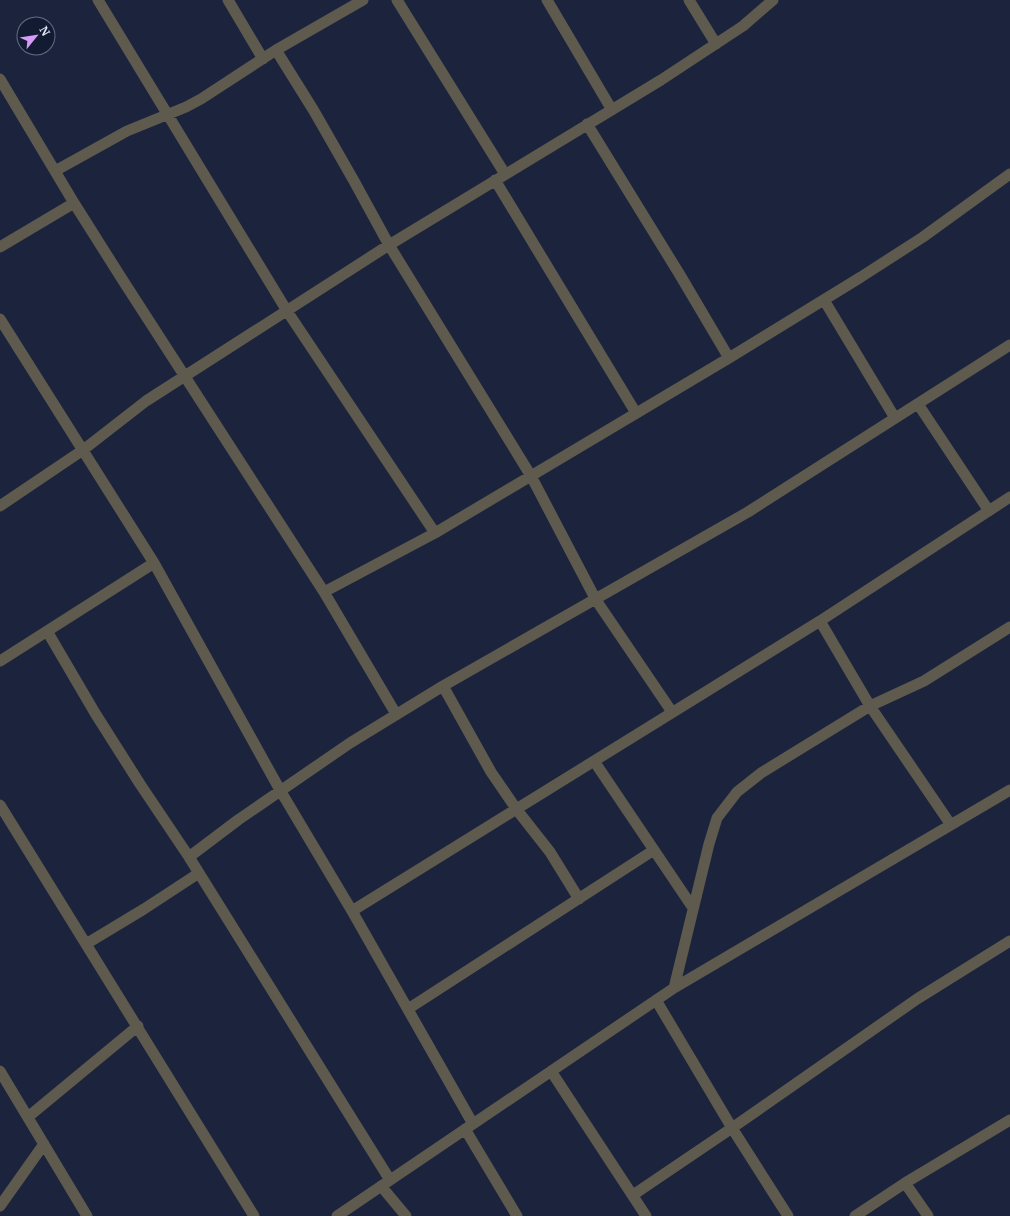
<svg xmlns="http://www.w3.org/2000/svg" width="1010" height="1216" font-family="Merriweather,serif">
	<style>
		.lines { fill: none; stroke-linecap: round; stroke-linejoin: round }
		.minor { stroke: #5e5a4d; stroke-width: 11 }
	</style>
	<rect width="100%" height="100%" fill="#1c243d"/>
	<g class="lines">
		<!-- minor -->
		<path class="minor" d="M98,0l189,311 148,222
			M228,0l35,59
			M397,0l108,174
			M547,0l65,110
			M689,0l27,44
			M276,50l38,61 40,70 35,64 142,231 65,124 76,112
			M0,79l74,124 48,76 202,313 72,122
			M587,124l93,151 49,83
			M55,171l72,-40 59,-24 15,-8 75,-49 87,-50
			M495,180l141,233
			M0,247l74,-44
			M824,300l71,118
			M0,319l154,244 126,227 72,121 121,213
			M918,404l71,107
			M0,506l83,-56 63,-49 243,-156 272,-165 82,-54 30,-26
			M324,592l111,-59 294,-175 132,-81 62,-40 87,-63
			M820,621l50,85 81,119
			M47,631l48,82 45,71 49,73 201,323
			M0,661l154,-98
			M443,686l48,86 26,38 33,42 29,47
			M594,761l99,147
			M0,805l254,411
			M189,857l49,-37 112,-77 93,-57 305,-174 262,-167
			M352,911l468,-290 190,-124
			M86,944l58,-35 55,-36
			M674,988l35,-144 8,-26 20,-26 24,-19 109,-67 54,-25 86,-54
			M656,1000l76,128 56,88
			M408,1009l246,-159
			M0,1071l87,145
			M551,1071l95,145
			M28,1117l110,-91
			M465,1129l52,87
			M905,1183l23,33
			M381,1186l25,30
			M633,1195l99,-67 185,-129 93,-58
			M0,1206l44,-62
			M337,1216l337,-228 336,-198
			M855,1216l50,-33 105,-63"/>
	</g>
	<!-- north arrow -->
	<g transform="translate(36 36) rotate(60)"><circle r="19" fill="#131b32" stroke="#666d82"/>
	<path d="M0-3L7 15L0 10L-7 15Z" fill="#d89af8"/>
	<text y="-6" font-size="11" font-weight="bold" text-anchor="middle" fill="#e2e9fa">N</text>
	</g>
</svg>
